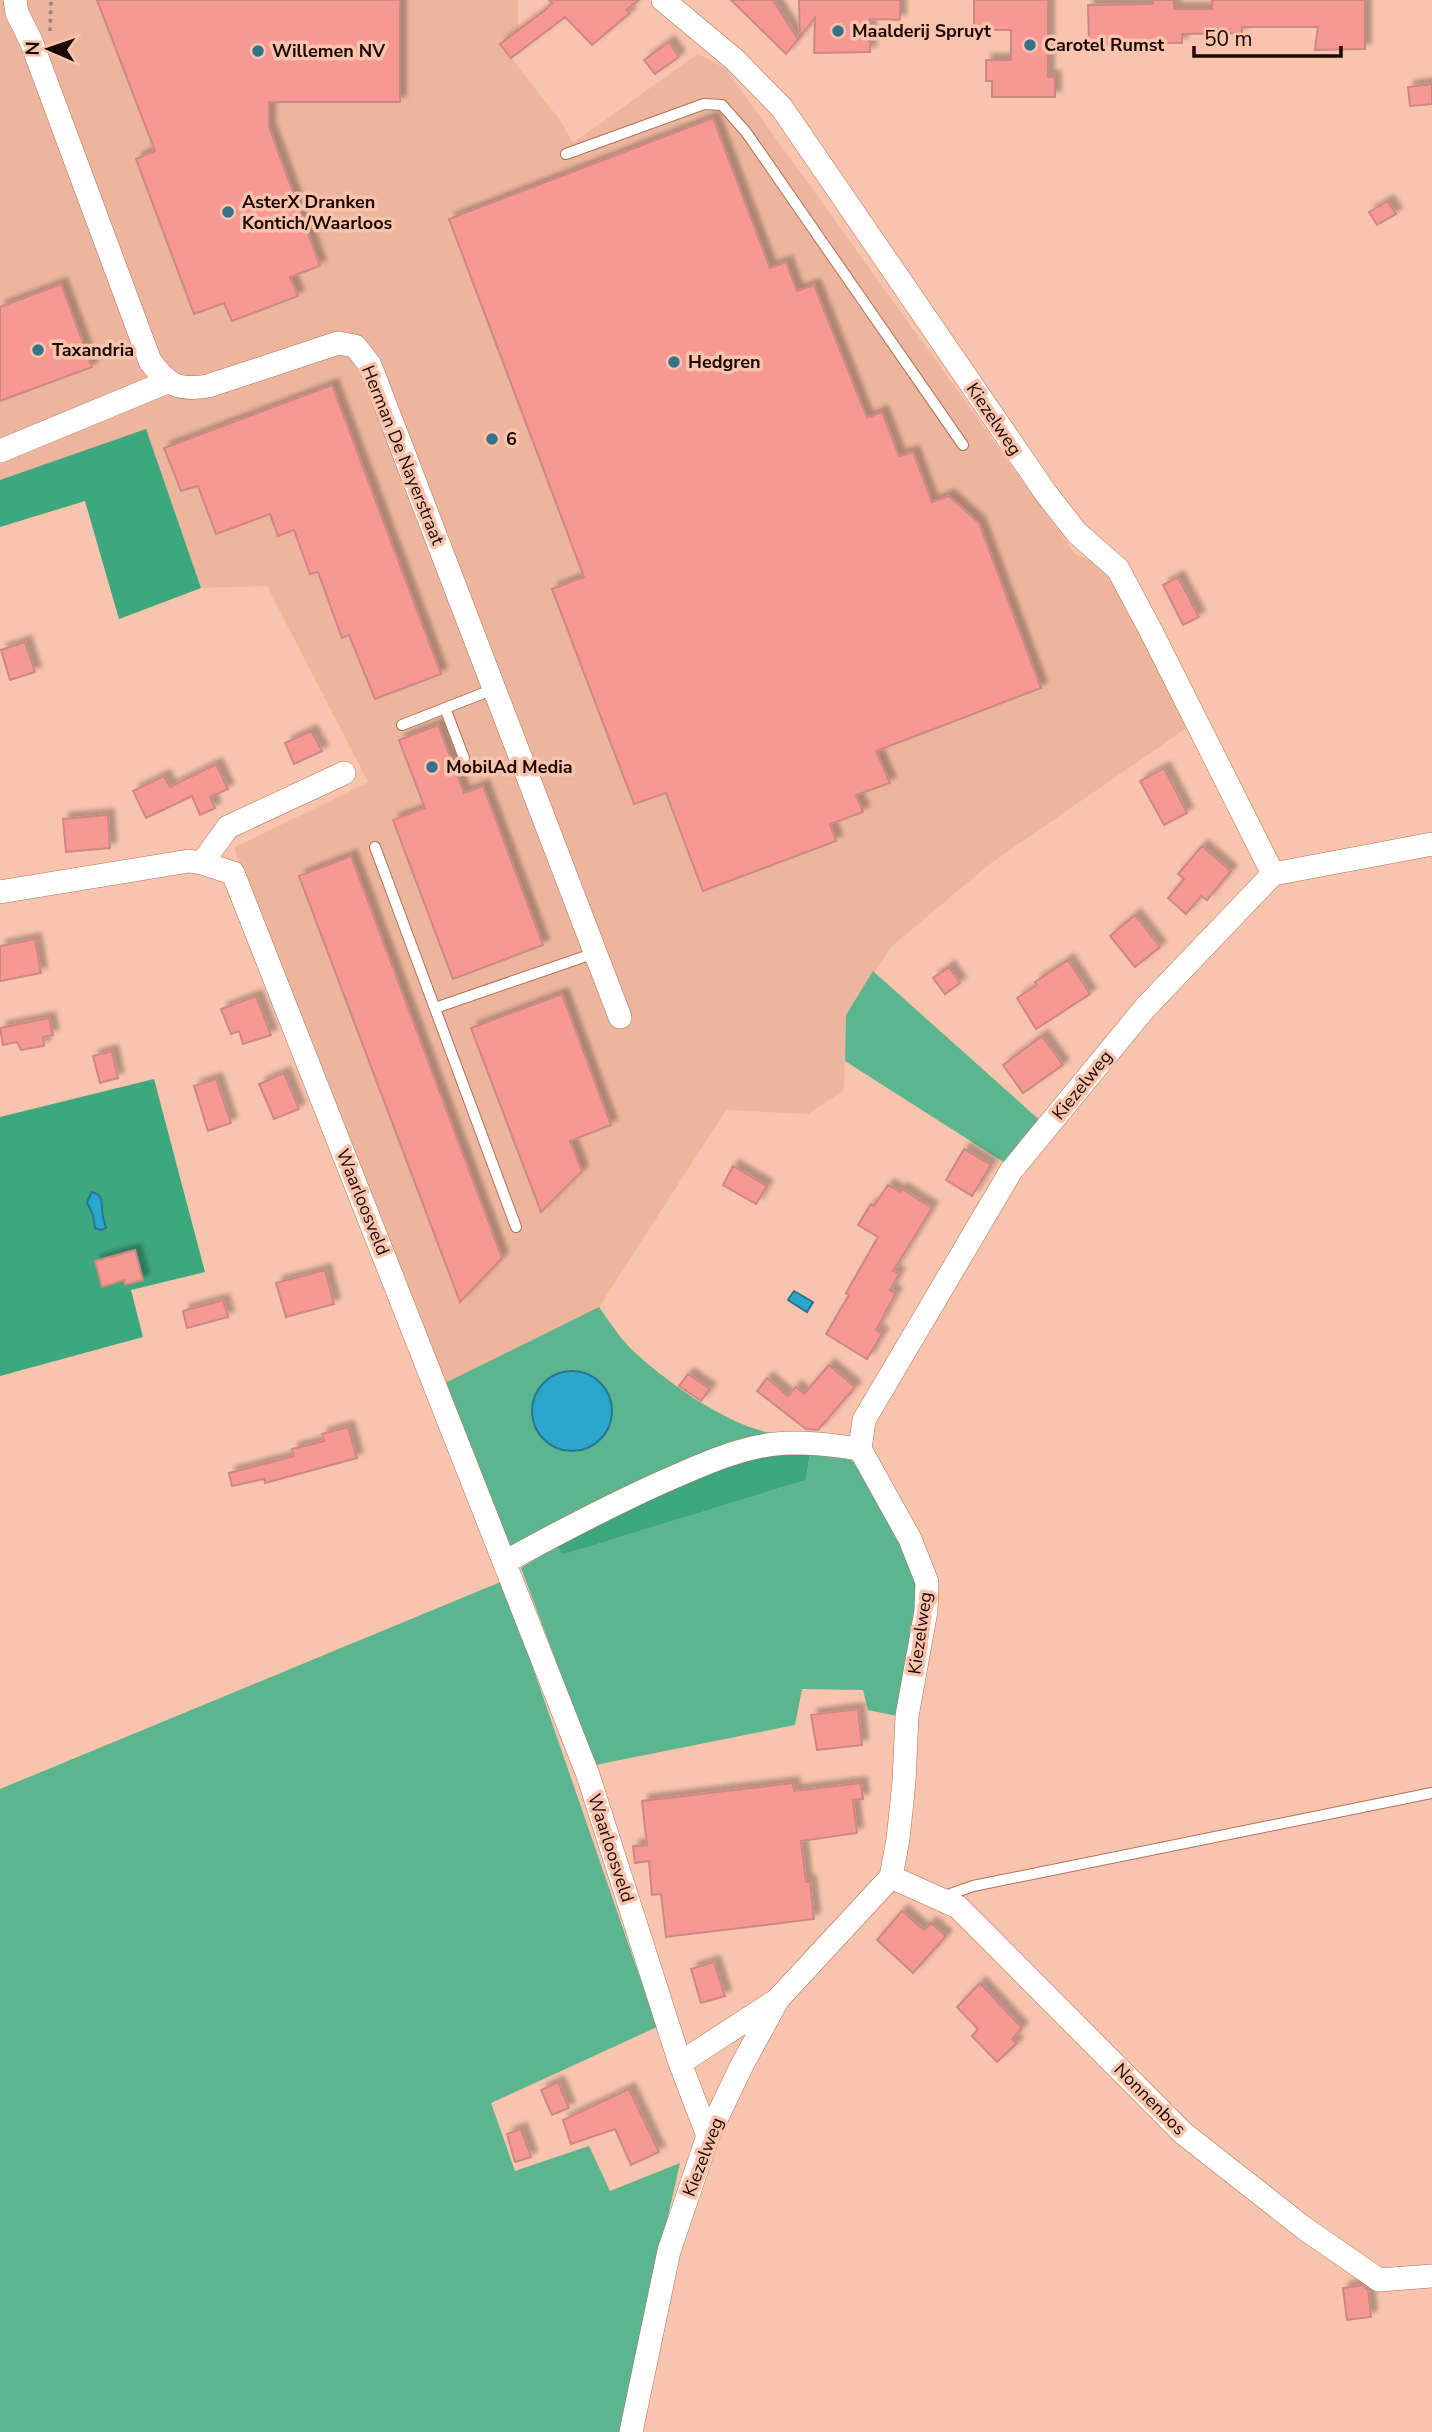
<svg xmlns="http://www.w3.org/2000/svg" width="1432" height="2432" font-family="'Nunito Sans',sans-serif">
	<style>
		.built { fill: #edb59d }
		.green { fill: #5bb58f }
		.forest { fill: #3da77e }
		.water { fill: #2ba6cc; stroke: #26768f; stroke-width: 2 }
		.building { fill: #f79892; stroke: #cc8883; stroke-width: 2; filter: url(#shadow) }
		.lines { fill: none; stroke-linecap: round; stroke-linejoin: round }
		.lane-casing { stroke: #ae7259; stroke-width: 12 }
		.street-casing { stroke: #ae7259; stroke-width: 24 }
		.path { stroke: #a77f6f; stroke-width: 3.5; stroke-dasharray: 3.5 5; stroke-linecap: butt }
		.lane { stroke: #fff; stroke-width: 10 }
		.street { stroke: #fff; stroke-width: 23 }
		.poi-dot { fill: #347288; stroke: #f8c4ae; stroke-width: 2.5 }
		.labels { text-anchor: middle; stroke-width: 7; stroke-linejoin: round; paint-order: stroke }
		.poi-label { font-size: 18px; font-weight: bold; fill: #1b0601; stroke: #f8c4ae; text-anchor: start }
		.street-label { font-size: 18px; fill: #1b0601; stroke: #f8c4ae }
	</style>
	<defs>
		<filter id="shadow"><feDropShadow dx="6" dy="-6" stdDeviation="2" flood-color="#0004"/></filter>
	</defs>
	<rect width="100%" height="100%" fill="#f8c4ae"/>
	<!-- built -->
	<path class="built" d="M0,0h518v31l-18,13 60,76 13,23 125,-89 27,14 351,487 30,11 82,161 -197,136 -100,84 -45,68 -2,75 -36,24 -82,-4 -127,197 -156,77 -209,-536 134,-66 -101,-196 -66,2 -82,31 -34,-118 -85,26z"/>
	<!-- green -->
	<path class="green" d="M873,971l172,154 -29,45 -171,-109 1,-46z
		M599,1307c12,17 24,36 41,50 34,30 85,66 130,76l-78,26 -182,89 -67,-164z
		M810,1453l41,7 17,15 44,89 7,33 -22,119 -29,-6 -5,-20 -61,-1 -7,36 -200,40 -74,-197 36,-22 5,9 244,-75z
		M503,1581l154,446 -166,76 24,68 74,-25 21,45 70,-28 -61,269h-619v-643z"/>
	<!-- forest -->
	<path class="forest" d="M146,429l55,159 -82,31 -34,-118 -85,26v-47z
		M154,1079l51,193 -74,18 12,47 -143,39v-259z
		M810,1453l-4,27 -244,75 -5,-9 62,-37 109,-44 38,-9z"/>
	<!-- water -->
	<path class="water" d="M92,1192c14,4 8,14 11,25 1,4 2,7 3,11l-5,2 -6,-2 -2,-13 -6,-13z
		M794,1291l19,11 -6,10 -19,-12z
		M532 1411a40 40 0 1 1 80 0a40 40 0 1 1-80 0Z"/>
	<!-- building -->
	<path class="building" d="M97,0h303v102h-131v25l51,139 -30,11 8,19 -66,25 -8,-18 -30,11 -58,-155 19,-8z
		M549,0h90l-13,10 4,3 -38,32 -27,-28 -54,41 -11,-14 45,-34 7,-7z
		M731,0h42l25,39 -12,15z
		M799,0h101v20l-30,-1v33l-56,1 1,-35 -15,19z
		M974,0h74v77h7v20h-63v-16h-6v-21h25v-30h-37z
		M1153,0h21v9h38v-9h153v49l-50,1 3,-23h-76v6l-60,1v9h-48v6h-45l-1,-44 65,-1z
		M669,42l10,15 -24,17 -11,-14z
		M1432,84v20l-22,2 -2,-19z
		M713,118l57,150 16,-6 11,29 17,-6 53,133 15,-6 17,44 14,-4 19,50 17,-6 30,27 62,165 -165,63 14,32 -34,12 7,17 -33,12 6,17 -133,50 -37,-98 -32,11 -82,-215 32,-12 -135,-358z
		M1388,201l8,13 -19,11 -8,-13z
		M61,284l31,83 -92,34v-94z
		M332,385l109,289 -66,25 -26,-64 -7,3 -24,-66 -8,2 -16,-44 -16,6 -8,-22 -54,20 -18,-48 -17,5 -17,-43z
		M1178,577l21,40 -16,8 -20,-40z
		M25,642l10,30 -25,8 -9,-30z
		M438,725l26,68 19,-7 60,159 -90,34 -60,-159 32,-12 -26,-68z
		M311,731l11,20 -28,13 -9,-21z
		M216,764l12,25 -18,8 5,11 -15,7 -8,-19 -46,22 -13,-27 31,-15 6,11z
		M1164,768l23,45 -23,12 -24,-44z
		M108,815l2,33 -44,4 -3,-33z
		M1202,846l29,25 -24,29 -6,-4 -15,18 -18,-16 16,-19 -6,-5z
		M351,856l151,402 -42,44 -161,-426z
		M1135,915l25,32 -25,20 -25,-31z
		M35,939l6,34 -41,8v-35z
		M1068,960l22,34 -54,35 -19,-31 20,-13 -2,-3z
		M949,967l11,16 -15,11 -12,-16z
		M562,994l49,131 -41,16 12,30 -41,41 -70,-184z
		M256,996l15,39 -28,9 -4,-13 -8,3 -10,-25z
		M49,1018l4,17 -10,2 1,9 -23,4 -4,-8 -14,3 -3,-17z
		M1042,1036l21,29 -40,28 -20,-28z
		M112,1051l6,27 -18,5 -7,-27z
		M284,1073l15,36 -25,10 -15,-35z
		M216,1079l15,44 -23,8 -14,-45z
		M964,1149l27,16 -19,31 -26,-16z
		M733,1166l34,20 -11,18 -33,-19z
		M888,1185l12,7 2,-3 30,19 -39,63 6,3 -9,16 6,3 -20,37 6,4 -15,25 -41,-25 23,-39 -3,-2 32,-56 -20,-12 13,-21 3,2z
		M135,1250l8,30 -18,5 -1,-5 -22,7 -7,-26z
		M325,1270l9,34 -48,13 -10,-34z
		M223,1300l5,17 -41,11 -4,-17z
		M829,1365l26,22 -37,43 -12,-1 -49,-38 10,-13 21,18 8,-9 8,7z
		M688,1374l22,15 -9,12 -22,-15z
		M348,1427l9,31 -92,25 -1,-4 -32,7 -3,-13 65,-17 -2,-7 32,-8 -2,-7z
		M858,1709l4,36 -45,5 -6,-35z
		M793,1783l1,8 67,-8 2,16 -10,1 4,33 -56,8 5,41h4l4,37 -148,18 -5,-43 -9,1 -3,-34 -14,2 -2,-17 14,-1 -5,-44z
		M902,1911l22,19 7,-7 15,13 -33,37 -36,-33z
		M714,1962l11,34 -24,7 -10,-34z
		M980,1983l42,45 -10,11 5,4 -20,19 -25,-26 6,-7 -21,-22z
		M558,2082l11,26 -17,7 -11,-25z
		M629,2089l30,63 -28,13 -16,-36 -44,15 -8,-24z
		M521,2129l10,28 -16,5 -8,-28z
		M1362,2285l6,5 3,27 -24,3 -4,-32z"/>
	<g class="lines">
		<defs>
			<path id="lane" d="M566,154l138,-50 18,1 24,27 217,313
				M445,708l19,50
				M402,725l92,-36
				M375,847l141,380
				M435,1008l160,-55
				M942,1897l31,-11 459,-93"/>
			<path id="street" d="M15,0l2,13 14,28 119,320c17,24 28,30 58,25l130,-43 17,3 15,19 250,652
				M663,0l72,60 47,48 263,384 32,41 41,36 34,64 121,241
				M0,451l167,-69
				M202,863l26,-36 116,-54
				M0,892l189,-31 13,2 31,10 355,902 92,288 28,73
				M505,1562c58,-32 117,-63 178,-89 30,-13 59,-25 92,-29 28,-3 57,1 85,5
				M891,1877l67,30 225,226 121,95 75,52 53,-4
				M680,2063l94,-61
				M631,2432l38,-181 39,-115 34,-71 36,-66 113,-122 7,-38 6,-57 3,-66 19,-105 1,-29 -17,-43 -50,-90 4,-29 147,-249 134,-163 128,-134 159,-30"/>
		</defs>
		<!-- lane casing -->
		<use href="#lane" class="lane-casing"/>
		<!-- street casing -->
		<use href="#street" class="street-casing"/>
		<!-- path -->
		<path class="path" d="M50,31l1,-31"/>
		<!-- lane -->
		<use href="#lane" class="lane"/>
		<!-- street -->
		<use href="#street" class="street"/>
	</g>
	<!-- markers -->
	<g class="poi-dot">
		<circle cx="838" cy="31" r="7"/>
		<circle cx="1030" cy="45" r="7"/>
		<circle cx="258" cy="51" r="7"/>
		<circle cx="228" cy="212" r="7"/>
		<circle cx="38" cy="350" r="7"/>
		<circle cx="674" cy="362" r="7"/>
		<circle cx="492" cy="439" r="7"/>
		<circle cx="432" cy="767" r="7"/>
	</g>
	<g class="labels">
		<!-- poi labels -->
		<g class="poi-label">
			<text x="852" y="37">Maalderij Spruyt</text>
			<text x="1044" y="51">Carotel Rumst</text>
			<text x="272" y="57">Willemen NV</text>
			<text x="242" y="208">AsterX Dranken<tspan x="242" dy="21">Kontich/Waarloos</tspan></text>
			<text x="52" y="356">Taxandria</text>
			<text x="688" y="368">Hedgren</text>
			<text x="506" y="445">6</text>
			<text x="446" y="773">MobilAd Media</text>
		</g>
		<!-- street labels -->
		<g class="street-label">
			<text transform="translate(994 419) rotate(56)" y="6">Kiezelweg</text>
			<text transform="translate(403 455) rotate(68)" y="6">Herman De Nayerstraat</text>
			<text transform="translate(1082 1085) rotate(-51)" y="6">Kiezelweg</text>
			<text transform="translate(363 1202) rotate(68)" y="6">Waarloosveld</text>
			<text transform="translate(920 1633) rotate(-82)" y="6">Kiezelweg</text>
			<text transform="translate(611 1848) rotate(72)" y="6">Waarloosveld</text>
			<text transform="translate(1150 2099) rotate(45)" y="6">Nonnenbos</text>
			<text transform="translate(703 2157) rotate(-69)" y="6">Kiezelweg</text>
		</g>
	</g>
	<!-- north arrow -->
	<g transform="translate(49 49) rotate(272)" stroke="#f8c4ae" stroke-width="5" paint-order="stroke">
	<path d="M0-5L12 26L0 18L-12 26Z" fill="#1b0601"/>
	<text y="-10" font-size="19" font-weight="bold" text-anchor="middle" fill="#1b0601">N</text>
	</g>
	<!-- scale -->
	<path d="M1194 46v10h147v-10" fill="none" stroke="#1b0601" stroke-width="3.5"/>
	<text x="1204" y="46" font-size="21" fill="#1b0601" stroke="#f8c4ae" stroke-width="5" paint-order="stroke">50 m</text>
</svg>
